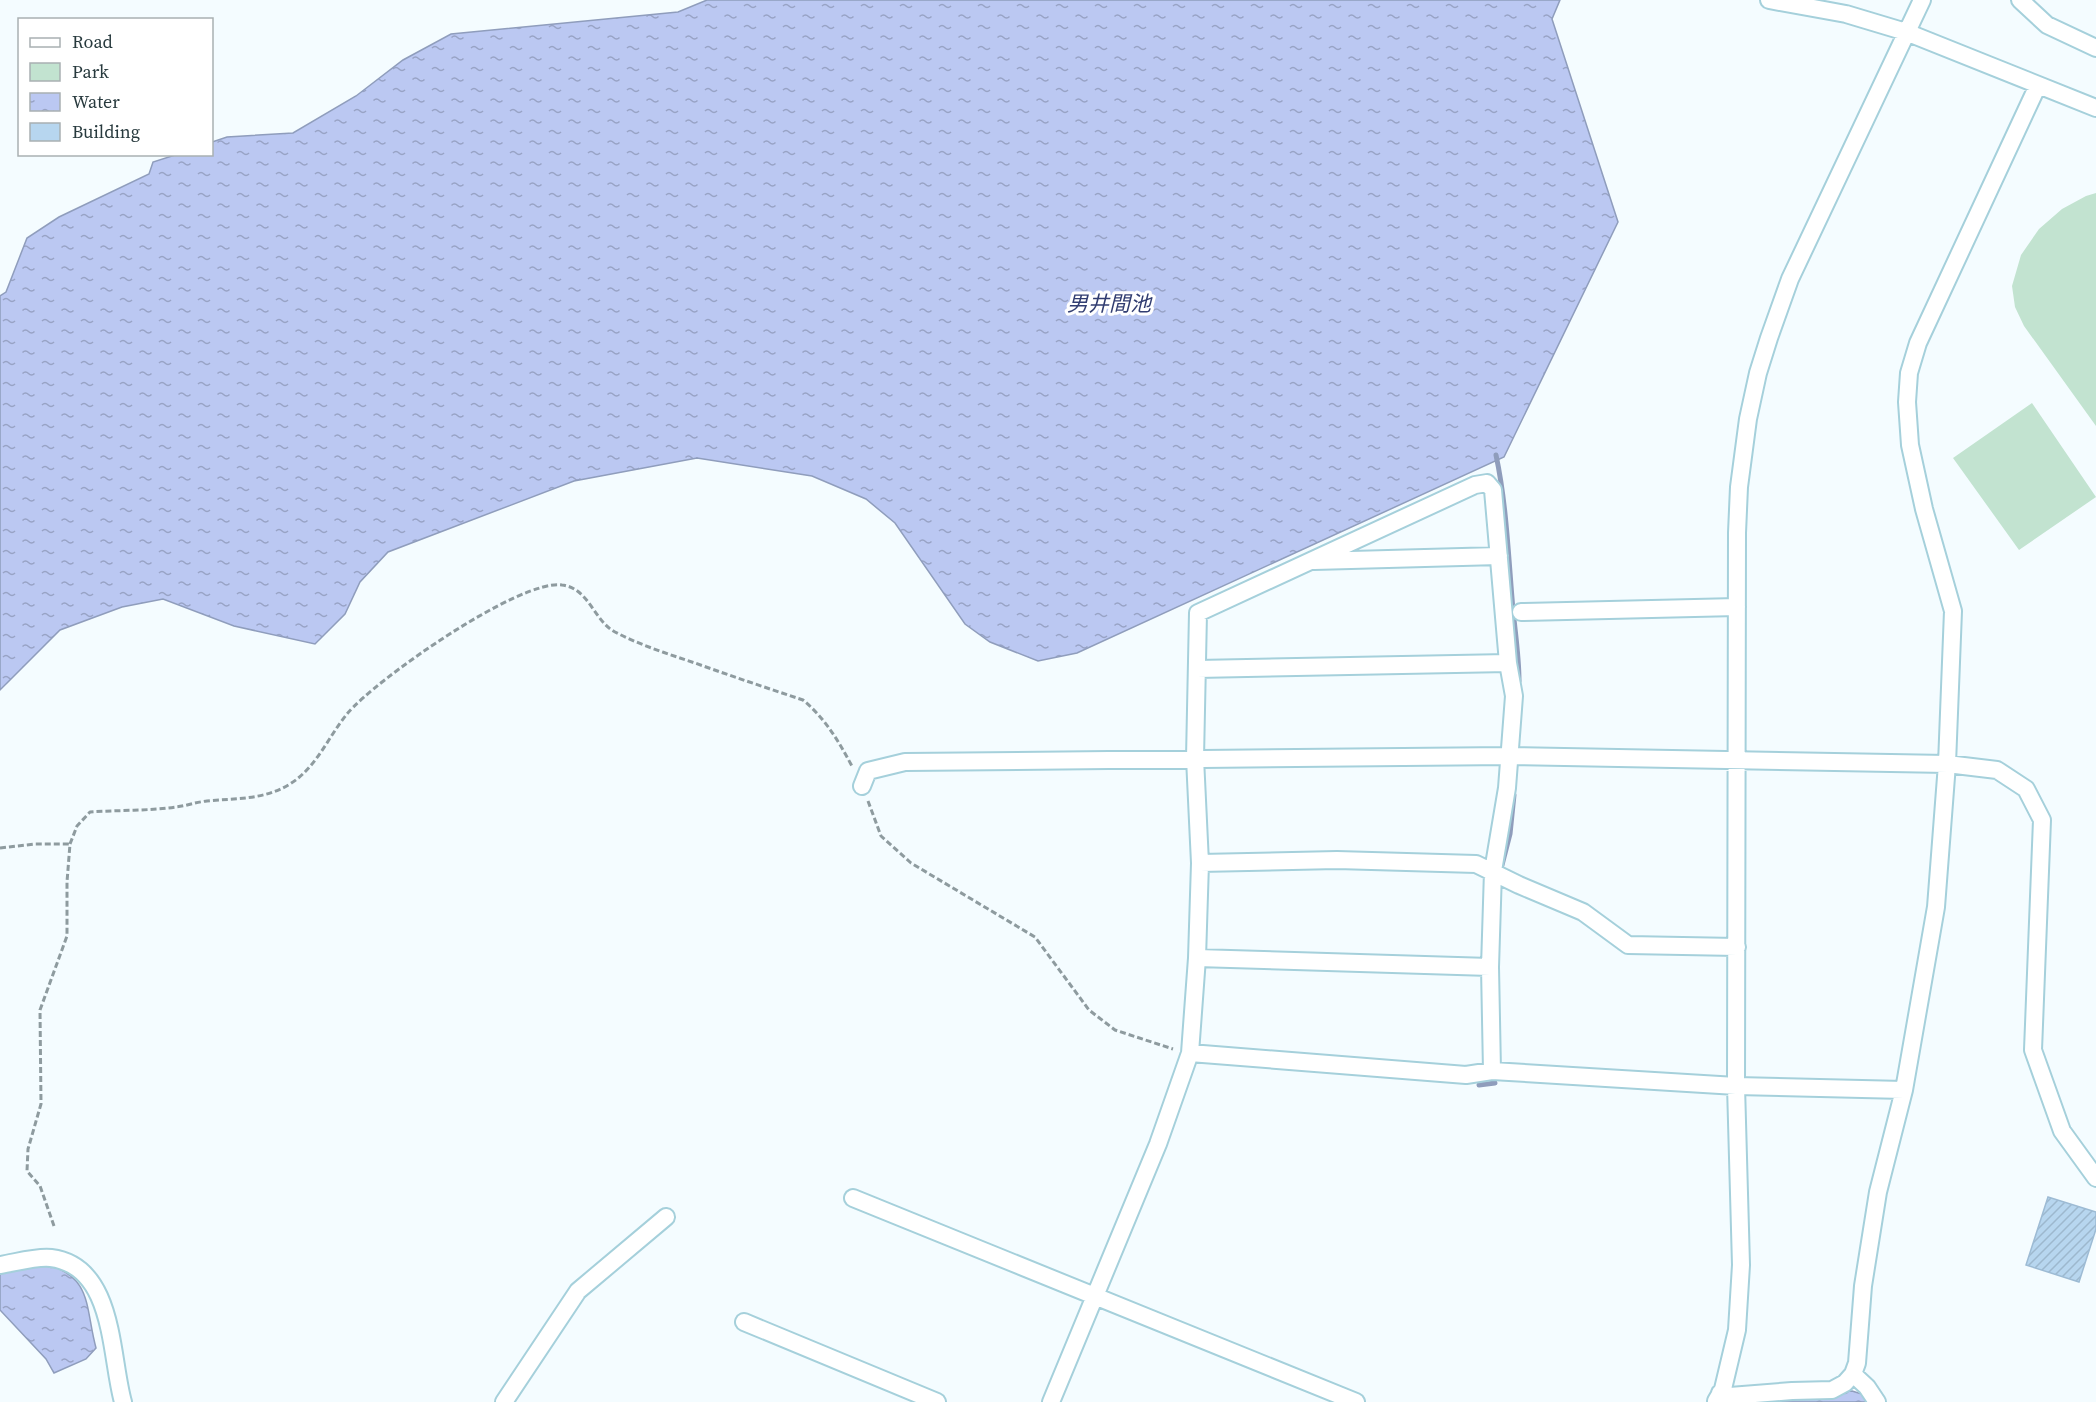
<svg xmlns="http://www.w3.org/2000/svg" width="2096" height="1402" font-family="'Source Serif 4','Noto Sans JP',serif">
	<style>
		.green { fill: #c2e3d0 }
		.water { fill: url(#water-ripples); stroke: #8f9dbc; stroke-width: 1.5 }
		.lines { fill: none; stroke-linecap: round; stroke-linejoin: round }
		.stream { stroke: #8f9dbc; stroke-width: 5 }
		.building { fill: url(#building-hatch); stroke: #9dbbd4; stroke-width: 1.5 }
		.minor-casing { stroke: #a5d0db; stroke-width: 20 }
		.path { stroke: #8e9b9f; stroke-width: 3; stroke-dasharray: 6 3; stroke-linecap: butt }
		.minor { stroke: #fff; stroke-width: 16 }
		.labels { text-anchor: middle; stroke-width: 6; stroke-linejoin: round; paint-order: stroke }
		.water-label { font-size: 21px; font-style: italic; fill: #313d71; stroke: #fff }
	</style>
	<defs>
		<pattern id="water-ripples" width="26" height="14" patternUnits="userSpaceOnUse" patternTransform="scale(1.5)"><rect width="26" height="14" fill="#bbc8f2"/><path d="M2 4q2-2 4 0t4 0M15 11q2-2 4 0t4 0" fill="none" stroke="#98a3c5"/></pattern>
		<pattern id="building-hatch" width="6" height="6" patternUnits="userSpaceOnUse" patternTransform="scale(1.5)"><rect width="6" height="6" fill="#b7d6ef"/><path d="M-1 1l2-2M0 6l6-6M5 7l2-2" fill="none" stroke="#9db8ce"/></pattern>
	</defs>
	<rect width="100%" height="100%" fill="#f4fcff"/>
	<!-- green -->
	<path class="green" d="M2096,193v233l-72,-100 -9,-19 -3,-21 9,-31 18,-26 23,-20 24,-13z
		M2032,403l64,94 -77,53 -66,-92z"/>
	<!-- water -->
	<path class="water" d="M707,0h853l-8,19 66,203 -114,235 -427,196 -39,8 -48,-19 -25,-18 -70,-101 -29,-24 -54,-23 -115,-18 -123,23 -186,71 -28,30 -15,32 -30,30 -81,-18 -71,-27 -41,8 -62,23 -60,60v-394l6,-4 21,-54 32,-21 90,-43 4,-12 22,-7 37,-1v-12l15,-5 66,-4 63,-37 47,-36 48,-26 227,-22z
		M45,1264c48,12 40,44 51,84l-10,11 -32,14 -8,-14 -46,-49v-38z
		M1852,1391l13,4 3,7h-127z"/>
	<g class="lines">
		<!-- stream -->
		<path class="stream" d="M1496,455c10,47 12,95 16,143 2,28 7,55 7,83
			M1501,869l9,-35 4,-39
			M1479,1085l16,-2"/>
	</g>
	<!-- building -->
	<path class="building" d="M2048,1197l48,15v17l-17,53 -53,-17z"/>
	<g class="lines">
		<defs>
			<path id="minor" d="M1769,0l77,14 60,18 190,76
				M2020,0l27,25 49,23
				M1314,561l185,-5
				M1521,612l216,-5
				M1197,669l311,-6
				M862,786l6,-15 37,-9 604,-6 438,8 50,6 29,19 16,31 -9,230 29,81 34,47
				M1200,863l137,-3 139,4 43,21 64,27 45,33 109,2
				M1197,958l293,9
				M1190,1053l276,22 26,-4 244,15 168,4
				M853,1198l503,204
				M0,1265c14,-2 37,-9 51,-7 64,8 59,98 72,144
				M744,1322l193,80
				M1853,1374l14,13 10,15
				M1720,1393l10,3 62,-5 40,-1 13,-7 8,-9 4,-11 6,-77 15,-94 26,-102 32,-183 11,-143 6,-153 -29,-102 -14,-64 -3,-43 2,-29 9,-30 120,-258
				M1716,1401l7,-12 14,-59 4,-65 -5,-179 1,-553 2,-46 9,-68 10,-46 11,-35 21,-59 132,-279
				M504,1402l74,-111 88,-74
				M1051,1402l107,-258 32,-91 7,-95 3,-95 -5,-105 3,-145 277,-128 12,-2 6,7 15,173 6,33 -7,92 -14,83 -3,96 2,104"/>
		</defs>
		<!-- minor casing -->
		<use href="#minor" class="minor-casing"/>
		<!-- path -->
		<path class="path" d="M868,801l13,35 30,27 124,74 54,73 26,20 58,19
			M0,848l35,-4h35
			M54,1226l-14,-40 -13,-15 1,-22 13,-45 -1,-94 27,-74v-54l3,-38 7,-18 13,-14c28,-2 58,-1 86,-5 10,-1 20,-5 31,-6 30,-3 57,-1 83,-17 27,-17 38,-47 57,-70 28,-34 172,-135 215,-129 27,3 32,36 53,47 25,13 53,22 80,31 36,13 72,25 108,37 23,19 36,42 50,68"/>
		<!-- minor -->
		<use href="#minor" class="minor"/>
	</g>
	<g class="labels">
		<!-- water labels -->
		<g class="water-label">
			<text x="1109" y="311">男井間池</text>
		</g>
	</g>
	<!-- legend -->
	<rect x="18" y="18" width="195" height="138" fill="#ffffff" stroke="#a9b0b2" stroke-width="1.5"/>
	<rect x="30" y="38" width="30" height="9" fill="#ffffff" stroke="#a9b0b2" stroke-width="1.5"/>
	<text x="72" y="48" font-size="18" fill="#283a3e">Road</text>
	<rect x="30" y="63" width="30" height="18" fill="#c2e3d0" stroke="#a9b0b2" stroke-width="1.5"/>
	<text x="72" y="78" font-size="18" fill="#283a3e">Park</text>
	<rect x="30" y="93" width="30" height="18" fill="url(#water-ripples)" stroke="#a9b0b2" stroke-width="1.5"/>
	<text x="72" y="108" font-size="18" fill="#283a3e">Water</text>
	<rect x="30" y="123" width="30" height="18" fill="#b7d6ef" stroke="#a9b0b2" stroke-width="1.5"/>
	<text x="72" y="138" font-size="18" fill="#283a3e">Building</text>
</svg>
